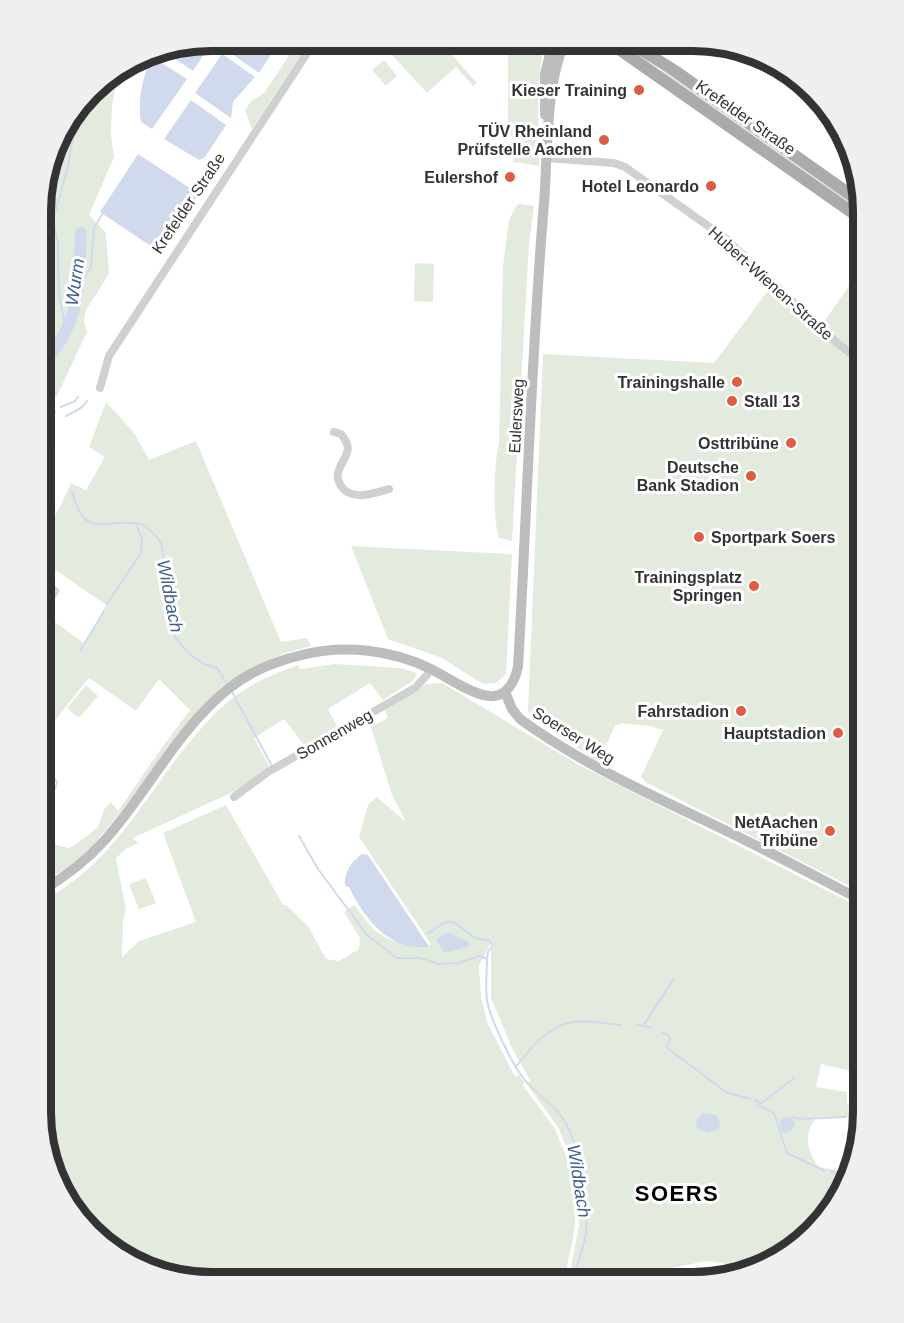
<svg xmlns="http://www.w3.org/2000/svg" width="904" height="1323" font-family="Arial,sans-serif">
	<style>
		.green { fill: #e3ebdf; fill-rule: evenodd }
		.water { fill: #d0daec }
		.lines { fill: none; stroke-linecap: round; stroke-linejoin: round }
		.stream { stroke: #d0daec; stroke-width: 2 }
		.river { stroke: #d0daec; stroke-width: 12 }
		.street { stroke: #d0d0d0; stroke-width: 8 }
		.secondary { stroke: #bdbdbd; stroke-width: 10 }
		.primary { stroke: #ababab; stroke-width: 12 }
		.poi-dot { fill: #dd5c42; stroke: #fff; stroke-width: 2 }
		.labels { text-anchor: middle; stroke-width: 6; stroke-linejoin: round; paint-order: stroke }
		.poi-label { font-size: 16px; font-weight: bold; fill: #333; stroke: #fff; text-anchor: end }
		.street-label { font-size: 16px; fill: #333; stroke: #fff }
		.water-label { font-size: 18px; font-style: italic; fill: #436092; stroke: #fff }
		.district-label { font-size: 22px; font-weight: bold; letter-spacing: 1.5px; fill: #000; stroke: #fff }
		.rim { fill: none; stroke: #333; stroke-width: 8 }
	</style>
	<rect width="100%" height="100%" fill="#fff"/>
	<!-- green -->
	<path class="green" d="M299,41h11l-58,88 -7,-19 6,-9 13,-8z
		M368,41h8l11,11 -21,-2z
		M379,41h61l37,42 -4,3 -17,-19 -29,26z
		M510,41l35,1c-10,43 -6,80 -6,124l-26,-4 1,-15 -6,-25v-76z
		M384,60l13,16 -11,10 -14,-16z
		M657,69l14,6 192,136v5z
		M119,71l-7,34 -1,30 3,22 -25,58 17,18 3,41 -23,36 -2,11 3,11 -30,64 -15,6v-213l21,-63 36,-43z
		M518,204l16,2 -5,38 -17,297 -13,-3c-7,-22 -5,-72 0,-96l4,-176 6,-47z
		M415,263l19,1 -1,38 -19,-1z
		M863,266v627l-216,-110 -6,-6 22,-47 -13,-4 -30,-3 -1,2 -3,-1 -18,38 -64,-43 -6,-8 15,-357 171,9 56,-75 48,42z
		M106,402l29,32 14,26 47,-19 85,201 26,-4 4,8 -29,8 -56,29 -30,30 -60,80 -45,55 -23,19 -27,17v-20l7,-3 4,-15 2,-2 14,4 7,-3 23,-18 7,-19 6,-6 7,9 45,-65 27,-36 -31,-31 -23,32 -47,-33 -37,46 -11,-20v-92l44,32 21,-39 -65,-45v-22l20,-33 10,-22 15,7 19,-33 -16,-10z
		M351,546l161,8 -6,120 -10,9 -13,1 -41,-26 -54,-19z
		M335,664l65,4 17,5 -3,7 -31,20 -13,-17 -42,26 10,19 -33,18 -21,-27 -30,19 16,29 -35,24 -102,47 5,5 -12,6 -10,9 10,52 -3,10 -1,37 17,-16 57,-19 -33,-89 63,-28 57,100h3l22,21 18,33 13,2 20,-12 1,-11 -16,-26 10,-7c8,9 16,23 26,29 12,8 40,18 51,10l-72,-107 9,-32 9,-8 29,25 -14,-27 -21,-68 17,-9 -4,-9 43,-25 15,-1 139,83 282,143v165l-42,-10 -5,23 31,5v11l13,2 -1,8 -14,4h-29c-13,19 -9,31 2,50l27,4 -17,44 -70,54 -51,-8 -61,12 3,9h-76l-2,-17 8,-39 -7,-52 -3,1c3,18 8,38 5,56 -2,19 -8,31 -8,51l-377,-1 -81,-34 -54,-70 -13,-65v-210c88,-47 113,-132 182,-196 21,-20 48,-31 75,-41l2,4zM491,943v55l21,50 19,34 -6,1 -6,-8 -4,2 -28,-55 -6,-25 -2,-32zM526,1083l32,44 11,27 -3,1 -11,-26 -33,-45z
		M86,685l12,11 -17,20 -4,1 -10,-9z
		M146,878l10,25 -17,6 -10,-25z"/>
	<!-- water -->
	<path class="water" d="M210,41l2,1 -19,29 -33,-22z
		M231,41h49l-21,32 -34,-24z
		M222,54l33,23 -22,25 -2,16 -36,-25z
		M152,57l35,22 -35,50 -11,-7c-4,-21 2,-47 11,-65z
		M191,100l35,25 -21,32 -6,3 -35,-21z
		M138,154l61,40 -38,59 -61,-41z
		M50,581l10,9 -8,15 -11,-8v-3z
		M362,854l6,1 60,90 -1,2c-38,4 -64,-30 -78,-60l-4,-1c-1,-14 5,-23 17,-32z
		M448,932l21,10v3l-2,2 -23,6 -7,-12 1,-3z
		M703,1113l14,2 3,7 -1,7 -12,4 -10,-5 -1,-8z
		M784,1117l9,2 2,6 -5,6 -6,2 -2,-2 -3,-9z"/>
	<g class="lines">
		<!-- stream -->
		<path class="stream" d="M78,290l13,-23 3,-39 9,-15
			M66,330l-7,-35 -1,-52 -5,-22 15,-55 8,-45 -3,-7
			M61,407l14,-6 3,-4
			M66,416l15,-8 6,-7
			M42,417h5l8,-5
			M42,426l9,-2
			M42,463l3,1
			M72,491c12,46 26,30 61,32 5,0 9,0 13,4 6,5 13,10 15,17 4,9 0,20 6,27l4,30 -2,15 7,22 12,15 16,11 13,4 10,16
			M107,604l34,-51 1,-14 -6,-15
			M80,651l24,-40
			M232,692l40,74
			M41,715v-1
			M41,802l7,-6 1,-5 6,-2 2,-7 -6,-8 -10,-49
			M299,836l19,33 49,66 30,23h23l18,6 21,-1 20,-7 8,3c0,14 -2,28 0,41 3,19 25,64 37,79 12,15 31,26 41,43 14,23 26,90 20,116 -3,15 -9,30 -14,44
			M427,934c6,-3 14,-11 21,-12 10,-2 18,12 28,16 5,2 9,1 14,3l2,5 -4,6 -1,7
			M638,1025l12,2
			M644,1025l30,-47
			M662,1033l6,2 2,5 -4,7 60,45 24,7
			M516,1066c8,-7 12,-15 18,-21 30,-31 48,-24 87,-20
			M754,1100h3v5l17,8 13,40 38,18
			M757,1101l5,2 32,-25
			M790,1120l3,-3 7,2 46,-2
			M830,1171l14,4"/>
		<!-- river -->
		<path class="river" d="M42,362c39,-33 37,-83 39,-129"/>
		<!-- street -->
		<path class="street" d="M547,158l67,5 11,4 100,71 111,104 27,21
			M100,388l9,-32 206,-315
			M334,432l7,2c15,18 1,23 -3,39 -1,4 1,10 3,13 10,16 34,7 48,3
			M234,797l34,-25 147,-84 12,-13 3,-7"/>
		<!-- secondary -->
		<path class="secondary" d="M545,115v-41l8,-32
			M505,692l7,17 8,10c59,43 126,74 192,105 51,24 101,51 151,77
			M41,891c24,-14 45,-30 64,-51 43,-48 72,-110 123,-151 21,-17 48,-28 74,-34 42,-11 91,-5 129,14 16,8 46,29 63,27 15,-2 21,-16 24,-29 9,-155 13,-310 26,-464 4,-49 1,-117 21,-161"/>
		<!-- primary -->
		<path class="primary" d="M609,42l254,178
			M629,42l46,29 187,132"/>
	</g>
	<!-- markers -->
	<g class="poi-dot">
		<circle cx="639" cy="90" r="6"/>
		<circle cx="604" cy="140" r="6"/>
		<circle cx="510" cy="177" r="6"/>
		<circle cx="711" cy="186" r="6"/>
		<circle cx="737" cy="382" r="6"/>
		<circle cx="732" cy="401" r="6"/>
		<circle cx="791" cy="443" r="6"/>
		<circle cx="751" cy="476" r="6"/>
		<circle cx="699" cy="537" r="6"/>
		<circle cx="754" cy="586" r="6"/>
		<circle cx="741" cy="711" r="6"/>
		<circle cx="838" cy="733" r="6"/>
		<circle cx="830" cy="831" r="6"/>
	</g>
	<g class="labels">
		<!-- poi labels -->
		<g class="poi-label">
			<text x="627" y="96">Kieser Training</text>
			<text x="592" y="137">TÜV Rheinland<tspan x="592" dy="18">Prüfstelle Aachen</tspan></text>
			<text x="498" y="183">Eulershof</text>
			<text x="699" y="192">Hotel Leonardo</text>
			<text x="725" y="388">Trainingshalle</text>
			<text x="744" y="407" text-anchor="start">Stall 13</text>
			<text x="779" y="449">Osttribüne</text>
			<text x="739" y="473">Deutsche<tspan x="739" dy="18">Bank Stadion</tspan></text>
			<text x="711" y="543" text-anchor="start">Sportpark Soers</text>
			<text x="742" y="583">Trainingsplatz<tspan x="742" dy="18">Springen</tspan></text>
			<text x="729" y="717">Fahrstadion</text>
			<text x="826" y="739">Hauptstadion</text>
			<text x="818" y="828">NetAachen<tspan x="818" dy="18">Tribüne</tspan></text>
		</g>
		<!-- street labels -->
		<g class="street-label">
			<text transform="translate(746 117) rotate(35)" y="6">Krefelder Straße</text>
			<text transform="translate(188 203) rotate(-56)" y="6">Krefelder Straße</text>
			<text transform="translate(771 283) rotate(42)" y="6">Hubert-Wienen-Straße</text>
			<text transform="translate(516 416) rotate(-87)" y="6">Eulersweg</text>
			<text transform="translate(334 734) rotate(-30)" y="6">Sonnenweg</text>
			<text transform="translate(574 735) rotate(32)" y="6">Soerser Weg</text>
		</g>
		<!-- water labels -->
		<g class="water-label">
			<text transform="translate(75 282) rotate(-82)" y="6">Wurm</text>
			<text transform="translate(170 596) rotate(79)" y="6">Wildbach</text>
			<text transform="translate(579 1181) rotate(81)" y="6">Wildbach</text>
		</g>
		<!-- district labels -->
		<g class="district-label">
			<text x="677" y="1201">SOERS</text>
		</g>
	</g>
	<!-- crop -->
	<path d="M0 0H904V1323H0ZM211 51H693A160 160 0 0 1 853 211V1112A160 160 0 0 1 693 1272H211A160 160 0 0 1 51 1112V211A160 160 0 0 1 211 51Z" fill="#efefef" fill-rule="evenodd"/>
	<path class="rim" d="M211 51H693A160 160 0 0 1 853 211V1112A160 160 0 0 1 693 1272H211A160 160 0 0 1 51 1112V211A160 160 0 0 1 211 51Z"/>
</svg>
